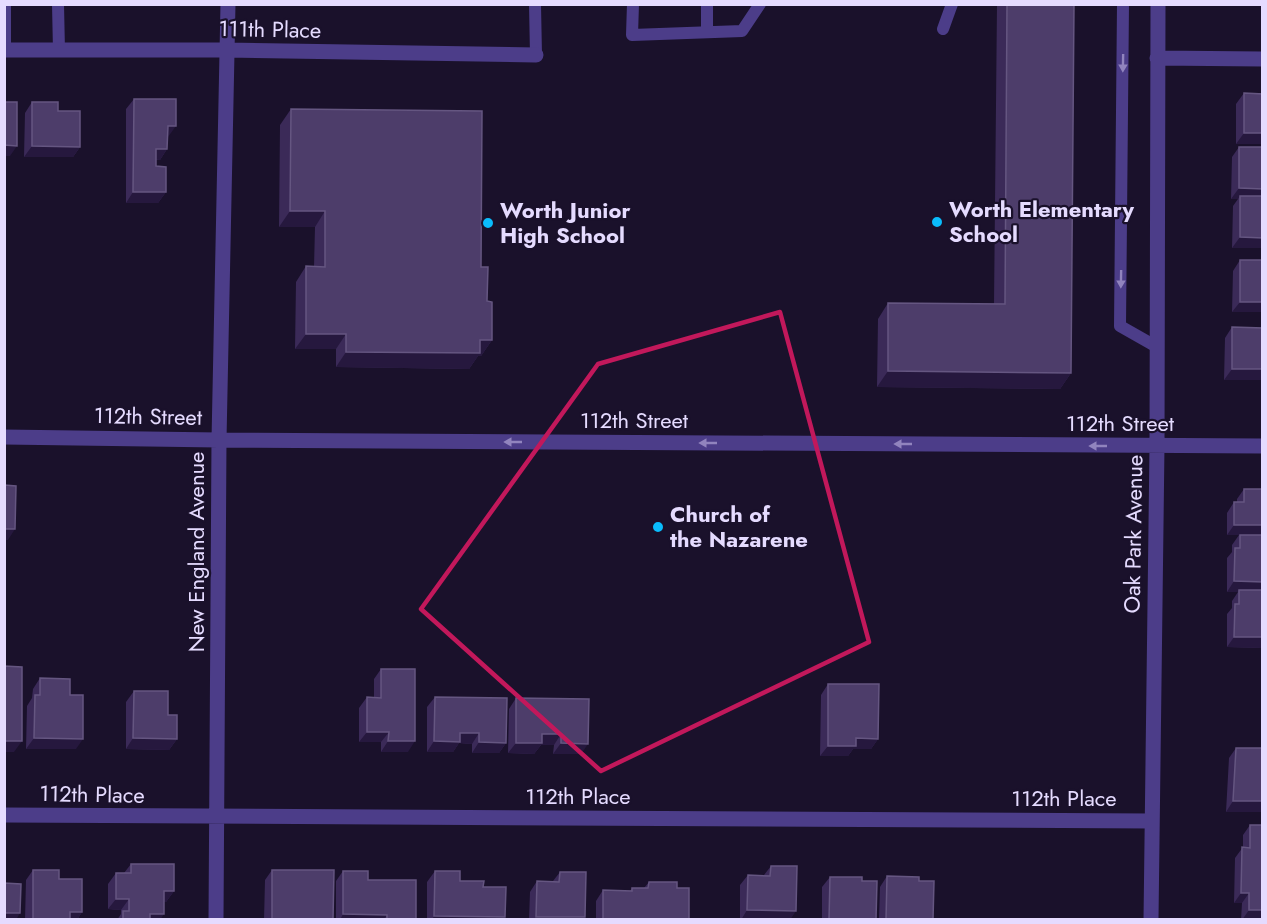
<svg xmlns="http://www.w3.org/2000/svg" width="1267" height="924" font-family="Jost,sans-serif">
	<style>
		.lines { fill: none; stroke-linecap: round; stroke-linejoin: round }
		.service { stroke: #4c3d89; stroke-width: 12 }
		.minor { stroke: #4c3d89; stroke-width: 15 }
		.wall { fill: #3b2a58 }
		.shaded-wall { fill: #26183e }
		.building { fill: #4d3d6a; stroke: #655681; stroke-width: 1.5 }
		.oneway { fill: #9184be }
		.marked { fill: none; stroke: #c2185b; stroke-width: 4.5; stroke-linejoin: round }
		.poi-dot { fill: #0abcfc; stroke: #1a112b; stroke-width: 2 }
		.labels { text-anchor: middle; stroke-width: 4.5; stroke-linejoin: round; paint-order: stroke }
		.street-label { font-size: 22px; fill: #e5dbff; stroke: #1a112b }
		.poi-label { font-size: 22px; font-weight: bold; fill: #e5dbff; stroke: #1a112b; text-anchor: start }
	</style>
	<rect width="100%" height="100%" fill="#1a112b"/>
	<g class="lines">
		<!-- service -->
		<path class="service" d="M5,4v46
			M58,4l1,47
			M535,4l1,51
			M633,4l-1,31 110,-4 18,-27
			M1123,4l-3,322 37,21
			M943,29l9,-25
			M707,32v-28"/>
		<!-- minor -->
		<path class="minor" d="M4,50h223l309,5
			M1157,58l105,1
			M4,437l215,3 1043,6
			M4,815l1147,6
			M216,920l3,-480 9,-436
			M1151,920l6,-474 1,-442"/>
	</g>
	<!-- wall -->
	<path class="wall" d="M997,4h77l-3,369 -11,16 -183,-2 1,-68 10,-16 106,1z
		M1244,93l19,51h-27v-40z
		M134,99l34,38h-1v12l-7,11h-4v6l10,26 -8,11h-32v-94z
		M32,102l26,9 22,36 -7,10h-49l1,-44z
		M291,109l190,158 6,34 5,39 -11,16h-3l-9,13 -133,-2v-18h-41l1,-67 10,-16 8,1 1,-40h-36l1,-102z
		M1239,147h24v101h-31l1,-42 5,-7h-7l1,-42z
		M1240,260h23v52h-31l1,-41z
		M1232,327l31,1v52h-39l1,-42z
		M1244,489l19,159 -36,-1v-33l5,-6v-7l6,-9h-11v-34l5,-6v-7l7,-10h-12v-22l7,-11h3v-3z
		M381,669l27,83h-27v-10h-22v-34l8,-11h7v-18z
		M40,678l30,17 6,54h-50l1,-43 5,-8 1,-9z
		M828,684l50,55 -7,10h-18l-5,7h-28l1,-61z
		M134,691l34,24 9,24 -8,11 -43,-1v-47z
		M435,697l71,46 -7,10h-27v-9l-13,-1 -6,9h-26v-45z
		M516,698l73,1 -8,55h-28l1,-9h-13l-7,9 -26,-1 1,-44z
		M1236,748h27v64h-37l3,-54z
		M1250,825l13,95h-22l1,-17h-8l1,-45 8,-11v-12z
		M131,864l43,27 -8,11h-2l-4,18h-43l4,-6v-4l-13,-1v-25l8,-11h8z
		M771,866l19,54h-50v-35l8,-10h16z
		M33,870l26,9 23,33 -5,8h-52l1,-40z
		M272,870l61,50h-69l1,-40z
		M343,871l25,9 48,40h-80v-39z
		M435,871l25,10 23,6 20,33h-76v-38z
		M560,872l24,48h-55l1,-28 7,-11h16z
		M887,876l32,5 14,39h-54l1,-33z
		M830,877l32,4 14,39h-54v-33z
		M649,882l28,6 12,32h-93v-19l7,-11 27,1 2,-3h12z"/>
	<!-- shaded-wall -->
	<path class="shaded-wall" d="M168,126h8l-8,11 -8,-1z
		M1244,133h19v11h-27z
		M4,145l13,1 -7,10h-6z
		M32,146l48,1 -7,10h-49z
		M156,149h11l-7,11 -11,-1z
		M1239,188l24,1v10l-23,-3 -2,3h-7z
		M133,192h33l-8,11h-32z
		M290,211h35l-10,16h-36z
		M1240,237l23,1v10h-31z
		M1240,302h23v10h-31z
		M306,334h40l-10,15h-41z
		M480,340h12l-11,16h-3l-9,13 -133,-2 10,-15z
		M1232,369h31v11h-39z
		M888,371l183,2 -11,16 -183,-2z
		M1234,525h29v10h-36z
		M4,529h11l-7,11h-4z
		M1234,581l29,1v10l-24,-2 -1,2h-11z
		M1234,637h29v11l-36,-1z
		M367,732h22l-8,10h-22z
		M460,733h19l-7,11 -13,-1 -6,9h-26l7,-11z
		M542,734h19l-7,11h-13l-7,9 -26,-1 8,-10z
		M34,738l49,1 -7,10h-50z
		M133,738l44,1 -8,11 -43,-1z
		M856,738l22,1 -7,10h-18l-5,7h-28l8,-10z
		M4,741h18l-8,11h-10z
		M388,741h27l-7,11h-27z
		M479,742l27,1 -7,10h-27z
		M561,743l27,1 -7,10h-28z
		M1233,801h30v11h-37z
		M164,891h10l-8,11h-9z
		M1241,893h8l-7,10h-8z
		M116,899h13l-8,11 -13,-1z
		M747,910l49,1 -6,9h-49z
		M1249,910h14v10h-21z
		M70,912h12l-5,8h-12z
		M4,913h16l-4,7h-12z
		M150,914h14l-4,6h-14z
		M343,914l44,1 -3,5h-44z
		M434,916l71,1 -2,3h-71z
		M536,917h49l-1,3h-50z"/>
	<!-- building -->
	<path class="building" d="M1007,4h67l-3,369 -183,-2v-68l117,1z
		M1244,93l19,1v39h-19z
		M134,99h42v27h-8l-1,23h-11v17l10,1v25h-33z
		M4,102h13v44l-13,-1z
		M32,102h26v9h22v36l-48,-1z
		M291,109l191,2 -1,156h7l-1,34 5,1v38h-12v13l-134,-1v-18h-40v-68l19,1v-56h-35z
		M1239,147h24v42l-24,-1z
		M1240,196h23v42l-23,-1z
		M1240,260h23v42h-23z
		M1232,327l31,1v41h-31z
		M4,485l12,1 -1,43h-11z
		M1244,489h19v36h-29v-23h10z
		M1240,535h23v47l-29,-1 1,-33h5z
		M1239,590h24v47h-29l1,-33h4z
		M4,666l18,1v74h-18z
		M381,669h34v72h-27l1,-9h-22v-35l14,1z
		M40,678l30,1v16h13v44l-49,-1 1,-43h5z
		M828,684h51l-1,55 -22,-1v8h-28z
		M134,691h34v24h9v24l-44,-1z
		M435,697l72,1 -1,45 -27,-1v-9h-19v9l-26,-1z
		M516,698l73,1 -1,45 -27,-1v-9h-19v9h-26z
		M1236,748h27v53h-30z
		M1250,825h13v85h-14v-17h-8l1,-46 8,1z
		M131,864h43v27h-10v23h-14v6h-27v-9h6v-12h-13v-26h15z
		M771,866h26l-1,45 -49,-1 1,-35 22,1z
		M33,870h26v9h23v33h-12v8h-37z
		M272,870h62l-1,50h-61z
		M343,871h25v9h48v40h-29v-5l-44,-1z
		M435,871h25v10h24l-1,6h23l-1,30 -71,-1z
		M560,872h26l-1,45h-49l1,-36 22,1z
		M887,876l32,1v4h15l-1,39h-47z
		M830,877h32v4h15l-1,39h-47z
		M649,882h28v6h12v32h-86v-30l29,1v-3h16z
		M4,883l17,1 -1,29h-16z"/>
	<!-- one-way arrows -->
	<defs><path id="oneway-solid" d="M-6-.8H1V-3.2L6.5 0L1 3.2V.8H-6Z" transform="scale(1.5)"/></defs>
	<g class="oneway">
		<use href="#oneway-solid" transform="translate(1123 63) rotate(91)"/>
		<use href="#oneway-solid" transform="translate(1121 279) rotate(91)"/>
		<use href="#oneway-solid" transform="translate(513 442) rotate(-180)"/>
		<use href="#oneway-solid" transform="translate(708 443) rotate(-180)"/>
		<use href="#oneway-solid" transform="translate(903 444) rotate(-180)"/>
		<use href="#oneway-solid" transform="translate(1098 446) rotate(-180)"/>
	</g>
	<!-- marked area -->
	<path class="marked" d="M780,312l89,330 -268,129 -180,-162 177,-245z"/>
	<!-- markers -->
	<g class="poi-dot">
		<circle cx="937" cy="222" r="6"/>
		<circle cx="488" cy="223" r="6"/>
		<circle cx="658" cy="527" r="6"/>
	</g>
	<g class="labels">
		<!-- street labels -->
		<g class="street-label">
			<text transform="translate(270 29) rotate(1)" y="8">111th Place</text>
			<text transform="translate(148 416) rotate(1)" y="8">112th Street</text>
			<text x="634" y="428">112th Street</text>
			<text x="1120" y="431">112th Street</text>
			<text transform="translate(1133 534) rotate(-89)" y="8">Oak Park Avenue</text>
			<text transform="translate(196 552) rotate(-90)" y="8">New England Avenue</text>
			<text transform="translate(92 794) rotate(1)" y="8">112th Place</text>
			<text x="578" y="804">112th Place</text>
			<text x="1064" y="806">112th Place</text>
		</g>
		<!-- poi labels -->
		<g class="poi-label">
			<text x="949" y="217">Worth Elementary<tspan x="949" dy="25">School</tspan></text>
			<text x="500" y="218">Worth Junior<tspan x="500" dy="25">High School</tspan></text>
			<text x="670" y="522">Church of<tspan x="670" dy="25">the Nazarene</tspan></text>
		</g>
	</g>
	<!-- border -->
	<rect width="1267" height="924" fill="none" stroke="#e5dbff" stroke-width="12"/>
</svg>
